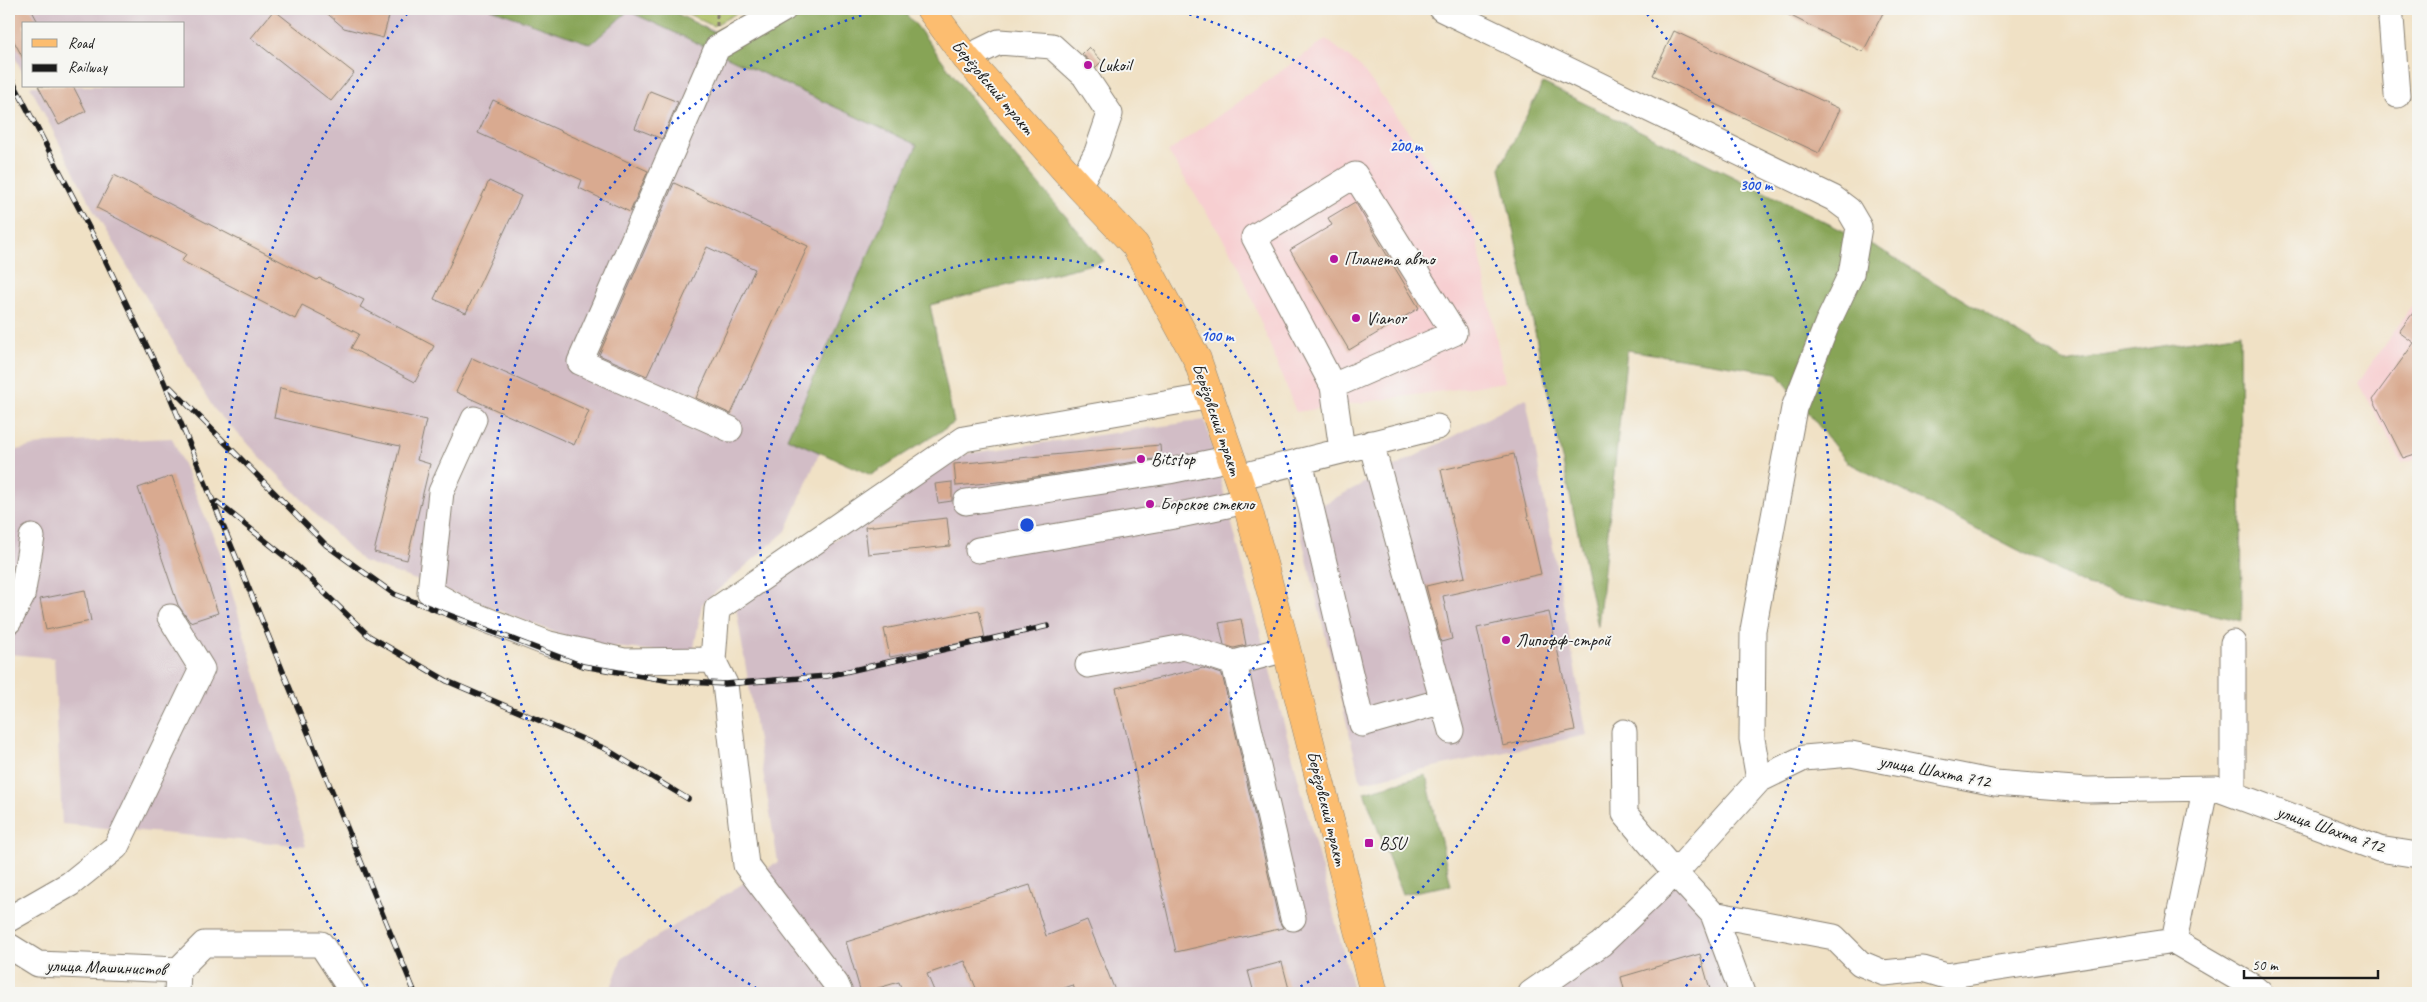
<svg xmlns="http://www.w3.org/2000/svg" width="2427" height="1002" font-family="Caveat,sans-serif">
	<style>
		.built { fill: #f7cfd1 }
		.industrial { fill: #d2bdc6 }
		.green { fill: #aabd61; stroke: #636c3e }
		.forest { fill: #87a457; stroke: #52603a }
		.building { fill: #d9aa90 }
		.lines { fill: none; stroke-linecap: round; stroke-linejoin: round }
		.minor-casing { stroke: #867e70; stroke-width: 27 }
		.major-casing { stroke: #867e70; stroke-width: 29 }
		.path { stroke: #867e70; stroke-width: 3; stroke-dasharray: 4 4; stroke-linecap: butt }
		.minor { stroke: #fff; stroke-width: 25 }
		.major { stroke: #fcbd6f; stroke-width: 28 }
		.rail-casing { stroke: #1c1c1c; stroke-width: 5.5 }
		.rail { stroke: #f6f6f2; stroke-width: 4; stroke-dasharray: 11; stroke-linecap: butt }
		.ring { fill: none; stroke: #1d4ed8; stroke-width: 2.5; stroke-dasharray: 2.5 5 }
		.poi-dot { fill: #b5179e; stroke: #f6f6f2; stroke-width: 2 }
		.labels { text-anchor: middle; stroke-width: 4; stroke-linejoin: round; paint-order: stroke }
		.poi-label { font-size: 18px; fill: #1c1c1c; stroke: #f6f6f2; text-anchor: start }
		.street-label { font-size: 18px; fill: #1c1c1c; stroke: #f6f6f2 }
		.centre { fill: #1d4ed8; stroke: #f6f6f2; stroke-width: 2.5 }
		.ring-label { font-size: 15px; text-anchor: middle; font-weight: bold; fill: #1d4ed8; stroke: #f6f6f2; stroke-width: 4; stroke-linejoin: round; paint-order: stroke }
	</style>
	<rect width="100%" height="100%" fill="#f6f6f2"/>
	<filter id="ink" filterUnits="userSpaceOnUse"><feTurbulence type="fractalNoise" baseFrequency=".02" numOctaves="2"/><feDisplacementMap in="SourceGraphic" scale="10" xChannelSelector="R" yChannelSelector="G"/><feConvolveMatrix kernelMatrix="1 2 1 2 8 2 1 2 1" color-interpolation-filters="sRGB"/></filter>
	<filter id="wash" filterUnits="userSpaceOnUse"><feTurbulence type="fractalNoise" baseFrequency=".0096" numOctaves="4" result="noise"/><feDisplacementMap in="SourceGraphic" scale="20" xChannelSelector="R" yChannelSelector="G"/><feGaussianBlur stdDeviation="1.12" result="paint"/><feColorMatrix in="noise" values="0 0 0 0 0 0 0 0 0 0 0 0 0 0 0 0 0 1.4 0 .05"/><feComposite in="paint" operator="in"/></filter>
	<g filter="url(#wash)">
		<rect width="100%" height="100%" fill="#f0e1c5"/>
		<!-- built -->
		<path class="built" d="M1326,39l35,28 112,153 32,162 -209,30 -59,-151 -69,-109z
			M2418,296v163l-16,4 -44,-80z"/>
		<!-- industrial -->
		<path class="industrial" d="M9,9h656l290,126 -169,396 -84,73 -9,50 -105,-9 -121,-47 -105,-37 -148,-152 -119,-196 -65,-127h154v-62h-160v51l-15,-29z
			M1526,398l61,337 -226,47 -64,-264z
			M1205,420l149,573h-745l13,-35 156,-96 -42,-254 221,-153z
			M172,438l48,114 86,294 -244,-22 -8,-166 -45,-4v-202l37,-9z
			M1684,875l51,118h-186l19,-7z"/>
		<!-- green -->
		<path class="green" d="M678,9h66l-31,17z"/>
		<!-- forest -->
		<path class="forest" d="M491,9h177l45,23 42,-23h146l15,16 95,127 93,109 -174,44 24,118 -83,52 -84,-37 130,-293 -289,-134 -37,33z
			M1543,83l337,166 185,113 175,-29 2,288 -154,-35 -241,-124 -70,-89 -150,-23 -29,277 -98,-459z
			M1426,775l25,110 -49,9 -38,-102z"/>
		<g id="blocks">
			<!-- building -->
			<path class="building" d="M9,9h22l8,15h-15v36l-15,-28z
				M322,9h69l-8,29 -39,-10z
				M1777,9h108l-22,43z
				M274,10l80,63 -23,28 -80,-63z
				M1674,31l166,78 -21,44 -166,-78z
				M1089,47l13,14 -6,6 -14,-13z
				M38,86h35l13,25 -27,14z
				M650,91l28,11 -16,37 -27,-11z
				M493,100l155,71 -18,41 -51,-24 3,-8 -104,-47z
				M114,175l203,105 2,-2 45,22 -4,7 74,39 -19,36 -64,-34 8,-14 -57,-29 -7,14 -113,-58 4,-7 -89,-46z
				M489,181l32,15 -55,117 -32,-14z
				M674,183l134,63 -77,168 -35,-16 59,-129 -48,-22 -60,129 -48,-21z
				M1355,202l64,106 -70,42 -59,-100 42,-25 -4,-7z
				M2418,306v147l-15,5 -30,-59 41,-56 -15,-11z
				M472,358l117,53 -15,34 -118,-53z
				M280,388l146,32 -9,40 13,4 -23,96 -33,-8 26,-106 -126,-28z
				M1160,445l1,13 -153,23 -52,5 -2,-22z
				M1514,454l27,120 -98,22 9,43 -11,3 -15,-56 39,-9 -24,-107z
				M172,476l46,137 -28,9 -12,-17 -40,-117z
				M952,482v19l-14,2 -3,-19z
				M947,518l3,28 -82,8 -3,-27z
				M85,590l6,31 -45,9 -6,-31z
				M979,610l6,28 -95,19 -6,-28z
				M1549,612l26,118 -72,16 -26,-118z
				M1241,619l5,26 -12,3 -10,-3 -5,-22z
				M1203,668l19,6 57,247 4,7 -107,24 -60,-264z
				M1030,885l16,51 41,-16 29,73h-40l-3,-8 -22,8h-73l-13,-32 -38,13 8,19h-32l-4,-11 -38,11 -15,-51z
				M1700,954l11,39h-86l-4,-16z
				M1282,962l8,31h-36l-6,-22z"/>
		</g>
	</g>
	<g filter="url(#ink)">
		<use href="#blocks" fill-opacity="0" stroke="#867e70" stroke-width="1"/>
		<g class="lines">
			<defs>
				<path id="minor" d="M1442,9l391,189 16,12 10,17 -8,47 -24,50 -33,84 -41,222 -1,109 7,41
					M2388,9l3,9 6,77
					M966,58l33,-16 53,4 32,29 26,39 -13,38 -18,34
					M1333,386l121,-53 -99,-158 -101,62 79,149 9,64
					M474,419l-33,73 -11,100 36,20 83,32 75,17 89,-1 4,-51 247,-170 247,-43
					M730,429l-150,-67 137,-314 67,-39
					M1371,443l80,288
					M1300,461l62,263 81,-23
					M1238,477l199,-50
					M966,502l203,-31 63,-13
					M978,550l202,-35 66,-14
					M9,621l13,-25 10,-59
					M2233,643v151
					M1286,649l-52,14 59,255
					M713,660l12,24 21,181 90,119 4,9
					M1088,665l96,-18 50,16
					M1624,732l1,82 50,59 38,41 29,79
					M1713,914l121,23 26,26 24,10 39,-4 23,7 228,-35 79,46 7,6
					M9,919l61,-35 46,-37 86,-178 -32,-52
					M2174,941l31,-151
					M9,946l29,18 140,6
					M177,993l1,-23 26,-26h117l32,49
					M1531,993l70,-49 74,-71 84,-93 45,-22 47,-4 144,29 92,7 129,-2 163,61 39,6"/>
				<path id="major" d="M930,9l36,49 113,128 56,59 62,114 49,142 37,135 91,357"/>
			</defs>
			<!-- minor casing -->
			<use href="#minor" class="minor-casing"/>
			<!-- major casing -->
			<use href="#major" class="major-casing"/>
			<!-- path -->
			<path class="path" d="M717,26v-17"/>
			<!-- minor -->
			<use href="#minor" class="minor"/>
			<!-- major -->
			<use href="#major" class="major"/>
			<defs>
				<path id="rail" d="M9,74l89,171 66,137 251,611
					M170,387l156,158 68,49 189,72 88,15 54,3 102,-8 221,-50
					M217,502l81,65 71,69 78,45 159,68 82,50"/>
			</defs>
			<!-- rail casing -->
			<use href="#rail" class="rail-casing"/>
			<!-- rail -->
			<use href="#rail" class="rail"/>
		</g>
	</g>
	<!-- distance rings -->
	<g class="ring">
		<circle cx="1027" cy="525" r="268"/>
		<path d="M763 992A536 536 0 0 1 879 10M1175 10A536 536 0 0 1 1291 992"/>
		<path d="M372 992A804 804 0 0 1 407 14M1647 14A804 804 0 0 1 1682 992"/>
	</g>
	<!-- markers -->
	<g class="poi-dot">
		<circle cx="1088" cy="65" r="5"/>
		<circle cx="1334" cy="259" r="5"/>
		<circle cx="1356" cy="318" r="5"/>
		<circle cx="1141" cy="459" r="5"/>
		<circle cx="1150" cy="504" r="5"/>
		<circle cx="1506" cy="640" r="5"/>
		<rect x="1364" y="838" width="10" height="10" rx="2.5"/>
	</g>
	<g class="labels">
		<!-- poi labels -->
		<g class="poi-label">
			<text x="1098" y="71">Lukoil</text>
			<text x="1344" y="265">Планета авто</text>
			<text x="1366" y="324">Vianor</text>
			<text x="1151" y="465">Bitstop</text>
			<text x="1160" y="510">Борское стекло</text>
			<text x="1516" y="646">Липофф-строй</text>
			<text x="1379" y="849">BSU</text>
		</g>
		<!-- street labels -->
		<g class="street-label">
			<text transform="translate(993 87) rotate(50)" y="6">Берёзовский тракт</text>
			<text transform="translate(1217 419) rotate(71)" y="6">Берёзовский тракт</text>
			<text transform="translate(1935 771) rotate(11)" y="6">улица Шахта 712</text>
			<text transform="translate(1327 808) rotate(76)" y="6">Берёзовский тракт</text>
			<text transform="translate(2331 829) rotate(19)" y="6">улица Шахта 712</text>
			<text transform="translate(106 967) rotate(2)" y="6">улица Машинистов</text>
		</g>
	</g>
	<circle cx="1027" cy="525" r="8" class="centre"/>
	<g class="ring-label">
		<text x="1406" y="151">200 m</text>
		<text x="1756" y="190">300 m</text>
		<text x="1217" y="341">100 m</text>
	</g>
	<!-- margin -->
	<rect width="2427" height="1002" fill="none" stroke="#f6f6f2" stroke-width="30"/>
	<!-- legend -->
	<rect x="22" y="22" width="162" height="65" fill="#f6f6f2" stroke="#9f9f9c"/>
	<rect x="32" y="39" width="25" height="8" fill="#fcbd6f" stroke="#9f9f9c"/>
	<text x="68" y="48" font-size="15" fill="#1c1c1c">Road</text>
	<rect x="32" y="64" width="25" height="8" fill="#1c1c1c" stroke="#9f9f9c"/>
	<text x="68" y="72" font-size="15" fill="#1c1c1c">Railway</text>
	<!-- scale -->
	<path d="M2244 970v8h134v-8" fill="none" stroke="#1c1c1c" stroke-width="2.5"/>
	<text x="2252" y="970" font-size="15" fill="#1c1c1c" stroke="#f6f6f2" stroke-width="4" paint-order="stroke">50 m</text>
</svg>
